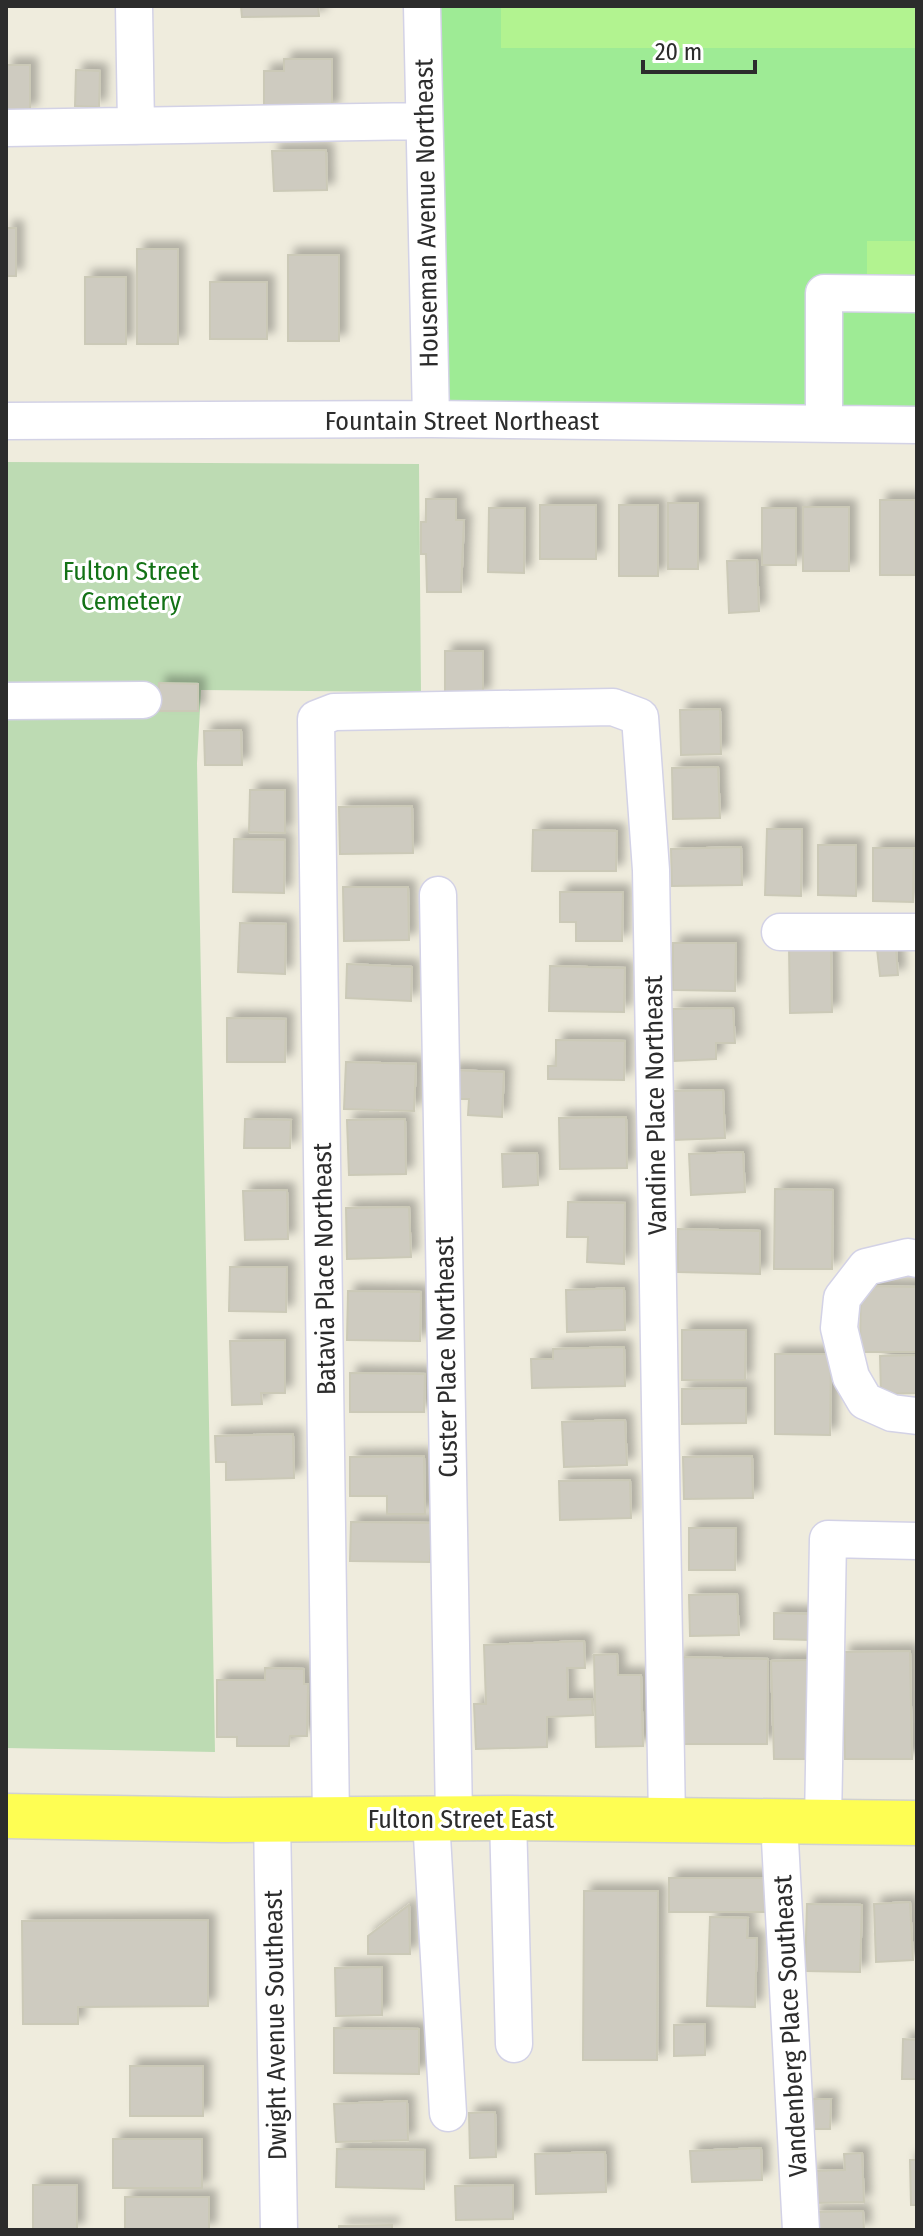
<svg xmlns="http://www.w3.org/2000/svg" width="923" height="2236" font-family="'Fira Sans Condensed',sans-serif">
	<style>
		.green { fill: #9eeb95 }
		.cemetery { fill: #bddbb3 }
		.pitch { fill: #b2f390 }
		.building { fill: #cecbc0; stroke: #cbc9b7; stroke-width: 2; filter: url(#shadow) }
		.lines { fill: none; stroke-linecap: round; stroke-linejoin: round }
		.minor-casing { stroke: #d3d2e6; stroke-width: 39 }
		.major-casing { stroke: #d1d1d1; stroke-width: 47 }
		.minor { stroke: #fff; stroke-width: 36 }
		.major { stroke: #fefe53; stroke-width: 44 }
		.labels { text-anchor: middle; stroke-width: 6; stroke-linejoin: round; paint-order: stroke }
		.street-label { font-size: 26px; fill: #2c2c2c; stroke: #fff }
		.park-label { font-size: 26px; fill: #137216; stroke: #fff }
	</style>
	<defs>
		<filter id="shadow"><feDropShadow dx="7" dy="-7" stdDeviation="4" flood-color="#0004"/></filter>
	</defs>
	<rect width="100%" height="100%" fill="#efecdd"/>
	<!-- green -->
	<path class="green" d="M422,6h495v419l-486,-6z"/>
	<!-- cemetery -->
	<path class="cemetery" d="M6,462l413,2 2,228 -220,-2 -4,73 18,989 -209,-4z"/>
	<!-- pitch -->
	<path class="pitch" d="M501,6h416v42h-416z
		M867,241h50v50h-50z"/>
	<!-- building -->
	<path class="building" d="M241,6h77l1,10 -77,1z
		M284,59h48v51l-68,-1v-38h20z
		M6,65h24v46h-24z
		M76,70l24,1 -1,36 -24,-1z
		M326,150l1,40 -53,1 -2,-40z
		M6,228h10v48h-10z
		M137,249h41v95h-41z
		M288,255h51v86h-51z
		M85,277h41v67h-41z
		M210,282h57v57h-57z
		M426,499h30v21h8l-3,72h-34l-1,-38h-5v-32h5z
		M880,500h35v75h-35z
		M668,503h30v66h-30z
		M540,505h56v54h-56z
		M619,505h39v71h-39z
		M803,507h46v64h-46z
		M489,508h36l-1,65 -36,-1z
		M762,508h34v57h-34z
		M757,560l2,51 -30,2 -2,-52z
		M445,651h38v44h-38z
		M159,683l39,1v27h-40z
		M720,709l1,45 -40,1 -1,-45z
		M241,730l1,35h-37l-1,-34z
		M718,767l2,51 -47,1 -1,-51z
		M250,790h35v43l-36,-1z
		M412,806l1,47 -73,1 -1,-47z
		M767,829h35l-1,67 -36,-1z
		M533,830l84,1 -1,40h-84z
		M234,839l51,1 -1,53 -51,-1z
		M818,845h38v51l-38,-1z
		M741,847l1,38 -70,1 -1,-37z
		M873,848h41l-1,54 -40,-1z
		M343,887h65l1,53 -65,1z
		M560,892h63l-1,49h-46v-19h-16z
		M240,923l46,1 -1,50 -47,-2z
		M673,943h63l-1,48 -62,-1z
		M789,946h42l1,66 -42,1z
		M896,948l2,27 -18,1 -3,-27z
		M347,964l65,3 -1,34 -65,-3z
		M550,966l75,2 -1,44 -75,-1z
		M733,1008l2,35h-19v16l-42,2 -1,-52z
		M227,1018l59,1 -1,43h-58z
		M556,1040l69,1 -1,39 -76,-1v-13h8z
		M346,1062l70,2 -2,47 -70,-2z
		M450,1070l54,2 -2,45 -34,-2 1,-16h-20z
		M723,1090l2,48 -52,2 -2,-49z
		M626,1117l1,51 -67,1 -1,-51z
		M245,1119l46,1 -1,28h-46z
		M405,1119l1,55 -57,1 -2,-55z
		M743,1152l2,40 -54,3 -2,-41z
		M537,1153l1,32 -35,2 -1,-33z
		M775,1189l58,1 -1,79h-58z
		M287,1190l1,49 -43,1 -2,-49z
		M568,1202l57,1 -1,61 -37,-2 1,-25h-21z
		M409,1207l2,50 -64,2 -1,-51z
		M678,1229l82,2v43l-82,-2z
		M230,1267h57l-1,45 -57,-1z
		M861,1286l56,1v65h-57z
		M624,1288l1,42 -58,2 -1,-42z
		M348,1291l73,1 -1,49 -73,-1z
		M682,1330h64l-1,50h-63z
		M285,1340v53h-24l1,11 -30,1 -2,-64z
		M624,1347l1,39 -93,2 -1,-29h22v-10z
		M775,1354h56l-1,81 -55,-1z
		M917,1355v38l-36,1 -1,-38z
		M350,1373l75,1 -1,38h-74z
		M746,1388v35l-64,1v-35z
		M625,1420l2,45 -63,2 -2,-45z
		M293,1434l1,44 -68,2v-18h-10l-1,-26z
		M424,1456l1,58h-38v-18h-37v-39z
		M752,1456l1,42 -69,1 -1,-42z
		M630,1480l1,38 -71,2 -1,-39z
		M351,1522l80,1 -1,39 -80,-1z
		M689,1528h47l-1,42h-46z
		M737,1594l2,41 -49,1 -1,-41z
		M774,1613l37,1v26l-37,-1z
		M584,1641l1,27h-18l1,32 24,-1 1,16 -46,2v30l-71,2 -2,-45h12l-2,-59z
		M910,1651l2,108h-67l-2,-107z
		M617,1654l1,21h23l2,71 -47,1 -2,-92z
		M678,1657l90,2 -1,85h-90z
		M810,1660l3,99h-39l-3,-98z
		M265,1668l39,1v15h4l-1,52h-17l-1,10h-52v-9h-20v-57h48z
		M669,1878h98l1,34h-99z
		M584,1891h74l-1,169h-74z
		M910,1902l3,58 -37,2 -2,-58z
		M807,1904l55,1 -2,67 -55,-1z
		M409,1905l1,49h-42v-18z
		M710,1917l38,1 -1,20h10l-2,69 -48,-1z
		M208,1920v86l-130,1v17h-55l-1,-103z
		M382,1967v48l-46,1 -1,-48z
		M705,2024v31l-31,1v-31z
		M334,2028l85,1v45l-85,-1z
		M903,2039l14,1v39h-15z
		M130,2066h73v50h-73z
		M809,2099h22l-1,30h-22z
		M407,2101l1,39 -72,2 -2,-38z
		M495,2112l1,45 -26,1 -1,-45z
		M113,2139h89v49h-89z
		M761,2148l1,32 -70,2 -2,-31z
		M337,2149l88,1 -1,39 -88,-2z
		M605,2152l1,40 -70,2 -1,-40z
		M862,2153l2,49 -52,1 -1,-32 34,-1 -1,-16z
		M910,2160h7v45h-6z
		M33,2185h44v45h-44z
		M513,2185v34l-57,1 -1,-34z
		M125,2197h84v33h-84z
		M863,2211l1,19h-51v-18z
		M392,2225v5h-53v-4z"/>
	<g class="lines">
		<defs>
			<path id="minor" d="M134,6l2,120
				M422,6l9,413
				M6,128l418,-7
				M6,421l425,-2 486,6
				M824,424v-131l93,1
				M6,701l137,-1
				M438,895l16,923
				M780,932h137
				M917,1259l-9,-2 -42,10 -24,31 -3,30 12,49 14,24 27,12 25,3
				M508,1818l6,226
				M272,1819l7,411
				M431,1819l17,294
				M331,1820l-15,-1101 18,-7 279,-5 27,10 11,153 16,951
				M779,1822l22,408
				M823,1823l5,-284 89,2"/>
			<path id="major" d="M6,1816l218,4 284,-2 409,5"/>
		</defs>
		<!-- minor casing -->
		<use href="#minor" class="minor-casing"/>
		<!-- major casing -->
		<use href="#major" class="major-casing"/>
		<!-- minor -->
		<use href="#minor" class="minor"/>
		<!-- major -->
		<use href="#major" class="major"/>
	</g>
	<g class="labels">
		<!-- street labels -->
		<g class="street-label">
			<text transform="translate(426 213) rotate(-91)" y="9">Houseman Avenue Northeast</text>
			<text x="462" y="430">Fountain Street Northeast</text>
			<text transform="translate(655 1105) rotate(-91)" y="9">Vandine Place Northeast</text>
			<text transform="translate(324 1269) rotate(-91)" y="9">Batavia Place Northeast</text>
			<text transform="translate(446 1357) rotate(-91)" y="9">Custer Place Northeast</text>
			<text x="461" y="1828">Fulton Street East</text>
			<text transform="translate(275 2025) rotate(-91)" y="9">Dwight Avenue Southeast</text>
			<text transform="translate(790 2026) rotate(-93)" y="9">Vandenberg Place Southeast</text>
		</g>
		<!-- park labels -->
		<g class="park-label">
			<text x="131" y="580">Fulton Street<tspan x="131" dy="30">Cemetery</tspan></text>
		</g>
	</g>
	<!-- border -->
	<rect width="923" height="2236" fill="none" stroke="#2c2c2c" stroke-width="16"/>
	<!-- scale -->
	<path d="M643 60v12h112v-12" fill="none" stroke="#2c2c2c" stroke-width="4"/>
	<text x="655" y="60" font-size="24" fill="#2c2c2c" stroke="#ffffff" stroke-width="6" paint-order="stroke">20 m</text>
</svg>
